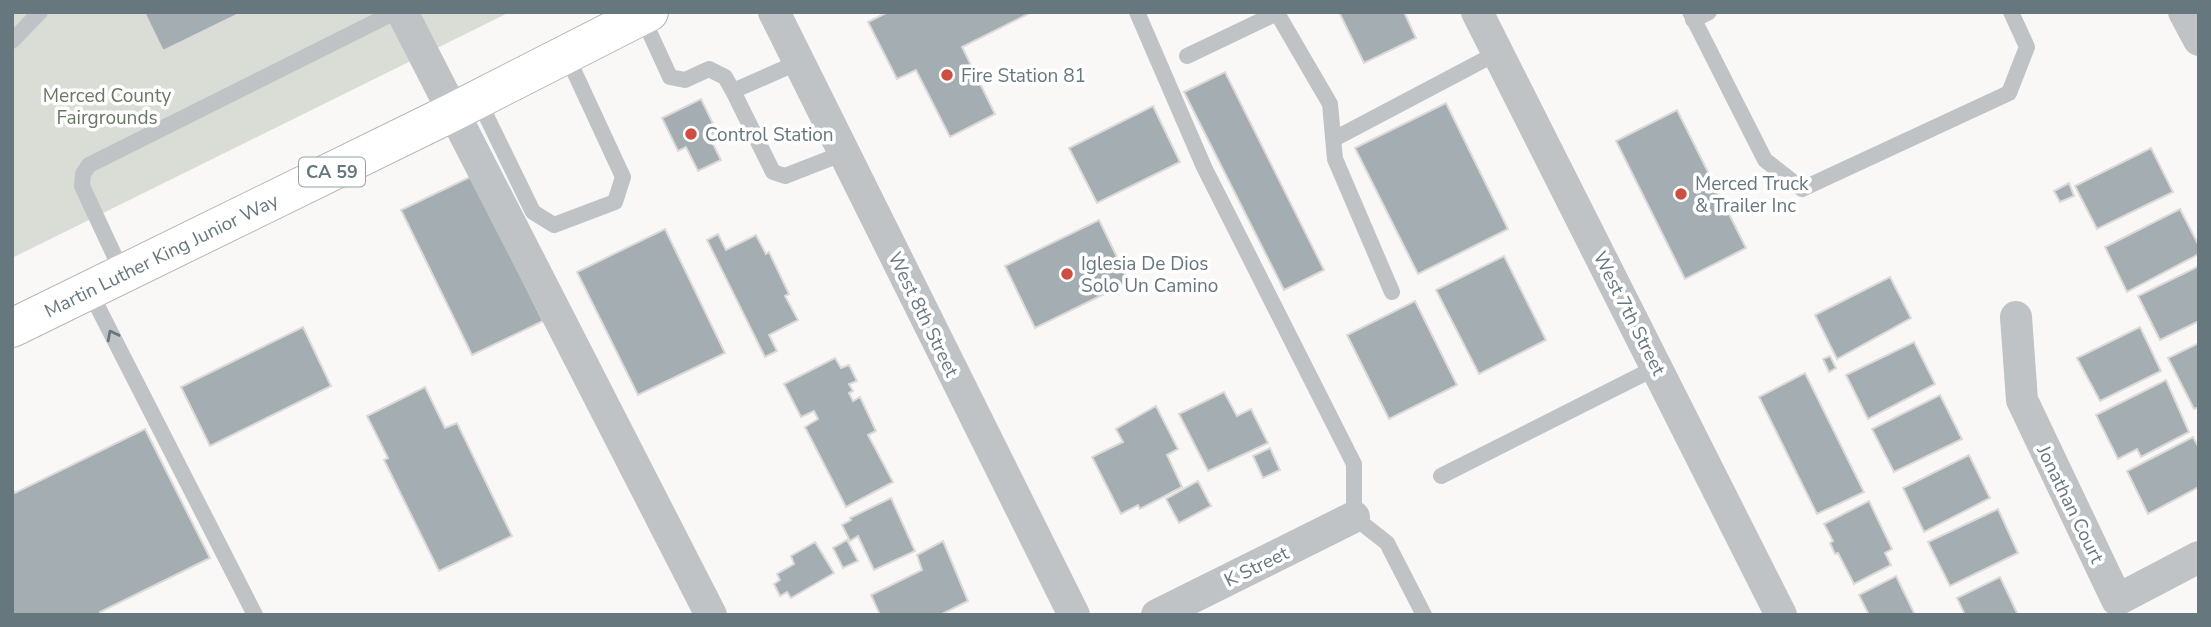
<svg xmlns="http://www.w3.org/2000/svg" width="2211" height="627" font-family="'Nunito Sans',sans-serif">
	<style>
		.green { fill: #daddd6 }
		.building { fill: #a4adb1; stroke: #dbdad9; stroke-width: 2 }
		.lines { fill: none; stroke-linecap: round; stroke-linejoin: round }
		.trunk-casing { stroke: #b3b7b9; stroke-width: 40 }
		.service { stroke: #bfc3c6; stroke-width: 16 }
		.minor { stroke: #bfc3c6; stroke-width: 32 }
		.trunk { stroke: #fff; stroke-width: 38 }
		.oneway { stroke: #67777e }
		.poi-dot { fill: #ce4f41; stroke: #fff; stroke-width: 2.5 }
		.labels { text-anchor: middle; stroke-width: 7; stroke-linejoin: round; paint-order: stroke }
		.shield { fill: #fff; stroke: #95a0a5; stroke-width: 2 }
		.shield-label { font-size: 18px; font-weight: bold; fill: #67777e }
		.poi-label { font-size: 19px; fill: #67777e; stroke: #fff; text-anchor: start }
		.park-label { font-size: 19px; fill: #6b7766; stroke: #fff }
		.street-label { font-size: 19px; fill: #67777e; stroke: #fff }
	</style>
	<rect width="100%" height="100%" fill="#f9f8f7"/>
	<!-- green -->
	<path class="green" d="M12,12h498l-498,246z"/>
	<!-- building -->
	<path class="building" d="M144,12h99l-80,39z
		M888,12h144l-70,35 33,67 -45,23 -34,-67 -19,9 -29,-57z
		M1339,12h65l12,26 -52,25z
		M1225,72l99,198 -40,20 -100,-198z
		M701,99l16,33 -8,4 12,24 -23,11 -12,-24 -8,4 -16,-33z
		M1446,103l62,126 -90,45 -63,-126z
		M1153,106l27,56 -83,41 -28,-55z
		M1677,110l69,138 -61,31 -69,-138z
		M2151,148l22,44 -76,37 -22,-43z
		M472,176l71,145 -71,34 -71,-145z
		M2069,183l5,13 -14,6 -6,-11z
		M2180,209l19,37v8l-72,38 -22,-45z
		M1099,220l30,62 -94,46 -30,-62z
		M665,229l60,124 -87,42 -61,-123z
		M718,234l8,16 30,-15 10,19 3,-2 20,42 -4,2 13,24 -29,15 8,16 -12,6 -58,-117z
		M1504,256l42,84 -67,34 -43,-84z
		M2199,266v55l-39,19 -22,-44z
		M1890,277l21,41 -74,41 -22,-44z
		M1415,301l42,84 -68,34 -42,-84z
		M303,327l28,59 -121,60 -29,-59z
		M2140,327l21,44 -61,30 -23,-43z
		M1914,342l21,42 -67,35 -22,-44z
		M2199,343v64l-5,2 -26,-51z
		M1830,356l6,12 -7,4 -6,-13z
		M835,358l6,10 8,-3 8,16 -8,3 4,7 -4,2 4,8 7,-4 16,34 -8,4 25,47 -47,25 -41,-80 13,-8 -4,-8 -13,6 -17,-33z
		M1805,373l59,119 -47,22 -58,-117z
		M2166,380l23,52 -48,25 -4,-8 -19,10 -22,-44z
		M425,387l20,41 12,-5 55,113 -73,35 -55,-111 4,-2 -21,-42z
		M1224,392l13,24 14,-7 17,34 -60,28 -29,-57z
		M1940,395l22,44 -68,33 -22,-43z
		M1156,406l22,43 -11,6 15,32 -42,22 -2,-4 -17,9 -29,-57 31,-15 -7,-13z
		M145,429l65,129 -110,54 1,3h-89v-127l3,5z
		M2193,437l6,11v39l-51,27 -21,-43z
		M1270,448l10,22 -17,8 -10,-22z
		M1969,455l21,43 -66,34 -21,-44z
		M1198,481l13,25 -32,17 -13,-24z
		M891,498l24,53 -41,19 -16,-34 -8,5 -8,-16 9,-5 -1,-2z
		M1869,501l23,48 -7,4 6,12 -37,19 -16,-31 -3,1 -5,-11 3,-2 -9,-17z
		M1998,509l20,44 -68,33 -22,-44z
		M847,540l11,21 -15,7 -10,-20z
		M943,541l25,60 -28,14h-60l-9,-20 51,-25 -5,-15z
		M815,542l19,31 -43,25 -4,-6 -7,4 -6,-12 6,-4 -3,-6 17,-10 -3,-8z
		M1896,576l19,39h-46l-10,-20z
		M2000,577l18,38h-53l-8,-17z"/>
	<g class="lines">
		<defs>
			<g id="trunk">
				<path id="s1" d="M12,328l439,-215 198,-101"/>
			</g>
		</defs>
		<!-- trunk casing -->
		<use href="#trunk" class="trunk-casing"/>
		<!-- service -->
		<path class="service" d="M1137,12l67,155 150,297v53l33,26 37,72
			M1690,12l75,148 37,29 207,-96 18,-46 -16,-35
			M642,16l28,61 15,3 24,-11 16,8 8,14
			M1693,20l16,-8
			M12,41l28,-29
			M1187,56l90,-43 53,91 5,55 57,133
			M799,62l-66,29 40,81 12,4 59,-23
			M478,99l55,113 21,13 61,-23 8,-25 -57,-123
			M1334,139l163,-86
			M123,274l-41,-88 1,-12 6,-9 306,-153
			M89,290l166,325
			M1441,476l216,-109"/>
		<!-- minor -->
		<path class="minor" d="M402,12l309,603
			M774,12l300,603
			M1477,12l304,603
			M2184,12l15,28
			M2016,317l6,83 95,200 82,-43
			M1157,615l197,-98"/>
		<!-- trunk -->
		<use href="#trunk" class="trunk"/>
	</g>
	<!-- one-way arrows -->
	<defs><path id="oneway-chevron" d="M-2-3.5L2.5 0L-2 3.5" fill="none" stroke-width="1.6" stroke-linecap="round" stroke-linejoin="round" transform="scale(1.75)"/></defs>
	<use class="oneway" href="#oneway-chevron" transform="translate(112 335) rotate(-117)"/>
	<!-- markers -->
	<g class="poi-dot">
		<circle cx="947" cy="75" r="7"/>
		<circle cx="691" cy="134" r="7"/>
		<circle cx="1681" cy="194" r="7"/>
		<circle cx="1067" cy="274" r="7"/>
	</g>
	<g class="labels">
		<!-- shield labels -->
		<rect class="shield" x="299" y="157.5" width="66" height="29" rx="5"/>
		<g class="shield-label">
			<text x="332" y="178">CA 59</text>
		</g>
		<!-- poi labels -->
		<g class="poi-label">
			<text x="961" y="82">Fire Station 81</text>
			<text x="705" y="141">Control Station</text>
			<text x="1695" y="190">Merced Truck<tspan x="1695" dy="22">&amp; Trailer Inc</tspan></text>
			<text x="1081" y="270">Iglesia De Dios<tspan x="1081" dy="22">Solo Un Camino</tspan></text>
		</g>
		<!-- park labels -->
		<g class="park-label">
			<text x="107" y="102">Merced County<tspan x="107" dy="22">Fairgrounds</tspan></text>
		</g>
		<!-- street labels -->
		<g class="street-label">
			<text dy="7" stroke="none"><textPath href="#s1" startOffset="166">Martin Luther King Junior Way</textPath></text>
			<text transform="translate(1630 313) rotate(63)" y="7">West 7th Street</text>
			<text transform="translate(924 314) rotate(64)" y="7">West 8th Street</text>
			<text transform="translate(2071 504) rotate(64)" y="7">Jonathan Court</text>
			<text transform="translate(1256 566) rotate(-26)" y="7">K Street</text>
		</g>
	</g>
	<!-- border -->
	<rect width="2211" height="627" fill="none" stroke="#67777e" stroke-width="28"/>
</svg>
